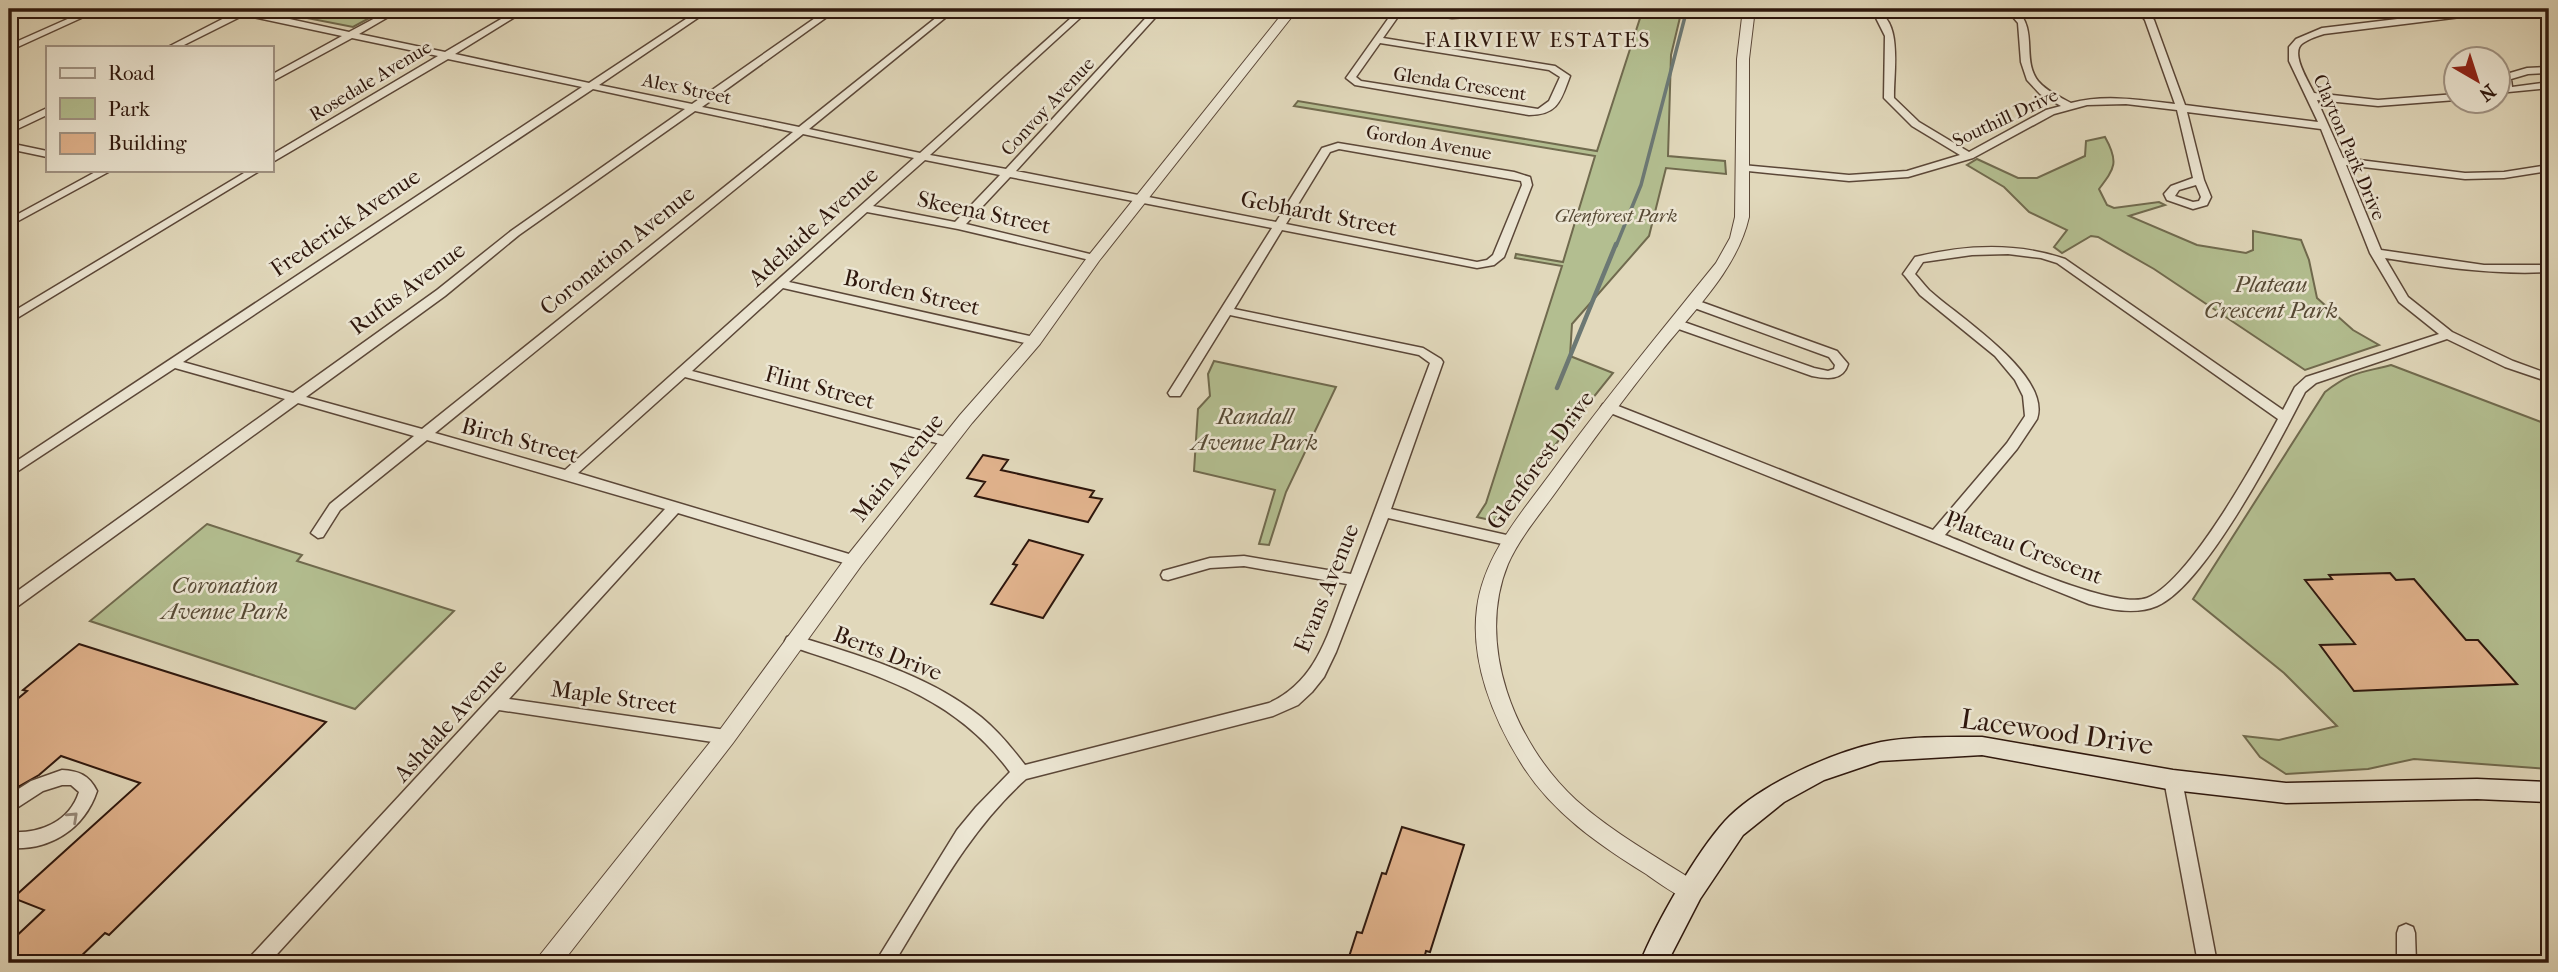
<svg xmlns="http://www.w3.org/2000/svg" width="2558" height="972" font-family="'IM FELL French Canon',serif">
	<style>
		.green { fill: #b3be90; stroke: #706a4e; stroke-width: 2 }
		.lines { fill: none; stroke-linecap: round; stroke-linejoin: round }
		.stream-far1 { stroke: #6c7874; stroke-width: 3.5 }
		.stream { stroke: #6c7874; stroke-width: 4.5 }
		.building { fill: #e1b38d; stroke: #2e170d; stroke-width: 2 }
		.minor-casing { stroke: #5b4738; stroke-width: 3 }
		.tertiary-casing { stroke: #5b4738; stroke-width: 2 }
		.secondary-casing { stroke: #2e170d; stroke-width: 3 }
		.minor { fill: #ece6d3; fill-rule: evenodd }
		.tertiary { fill: #ece6d3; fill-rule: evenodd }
		.secondary { fill: #ece6d3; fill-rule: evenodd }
		.oneway { stroke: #96897a }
		.labels { text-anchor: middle; stroke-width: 5; stroke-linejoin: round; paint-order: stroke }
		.far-street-label { font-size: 19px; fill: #2e170d; stroke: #ece6d3 }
		.far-park-label { font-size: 19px; font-style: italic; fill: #564934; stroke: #ece6d3 }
		.far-neighbourhood-label { font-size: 21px; letter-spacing: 2px; fill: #2e170d; stroke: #ece6d3 }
		.street-label { font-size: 23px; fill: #2e170d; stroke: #ece6d3 }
		.park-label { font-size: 23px; font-style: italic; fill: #564934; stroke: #ece6d3 }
		.near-street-label { font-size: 28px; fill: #2e170d; stroke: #ece6d3 }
	</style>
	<rect width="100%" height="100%" fill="#e1d8bb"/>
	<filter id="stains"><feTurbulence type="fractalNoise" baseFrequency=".00286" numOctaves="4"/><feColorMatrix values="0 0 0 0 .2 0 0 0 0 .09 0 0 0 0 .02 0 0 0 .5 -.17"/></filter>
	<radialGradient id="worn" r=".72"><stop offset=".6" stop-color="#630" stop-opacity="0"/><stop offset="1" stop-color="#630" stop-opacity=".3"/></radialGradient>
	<!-- green -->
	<path class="green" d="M261,9h125l-33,18z
		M1643,9h39l-11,46 -3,101 57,5 1,13 -60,-6 -17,68 -77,88 -2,32 43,17 -119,148 -17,-4 9,-14 76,-237 -47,-8 1,-4 47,8 32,-106 -301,-50 4,-5 299,50z
		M2105,137c14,25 10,31 -6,52l8,16 7,3 45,-6 6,3 -36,11 68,29 49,8 7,-3v-19l48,9 8,20 8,38 36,32 26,15 -74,25 -151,-101 -56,-32 -7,-1 -29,17 -8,-6 13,-17 -38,-18 -25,-25 -37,-22 10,-6 41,19h19l48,-22 1,-15z
		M1214,361l122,26 -50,105 -17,53 -10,-1 16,-54 -81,-19 4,-62 12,-13 -2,-22z
		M2391,365l158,60v344l-135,-10 -46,10 -82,5 -26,-17 -16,-21 35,4 58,-14 -53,-53 -91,-74 132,-207c27,-21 36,-19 66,-27z
		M207,524l95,31 -5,6 157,50 -99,98 -265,-88z"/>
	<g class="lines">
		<!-- stream-far1 -->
		<path class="stream-far1" d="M1616,246l25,-61 46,-176"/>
		<!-- stream -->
		<path class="stream" d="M1557,388l59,-144"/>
	</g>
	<!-- building -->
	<path class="building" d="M983,455l25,5 -7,10 93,21 -4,6 12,2 -14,23 -113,-26 10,-14 -18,-4z
		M1029,540l54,15 -40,63 -52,-14 26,-39 -4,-1z
		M2390,573l6,7 18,-1 52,61h12l39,44 -163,7 -34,-46 35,-1 -50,-64 27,-1 -3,-4z
		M79,644l247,78 -217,213 -4,-2 -31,30h-65v-20l35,-33 -31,-12 127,-115 -79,-27 -22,19 -30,17v-86l18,-15 -4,-1z
		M1402,827l62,18 -34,107 -4,-1 -3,12h-76l10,-31 5,1 20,-60 4,1z"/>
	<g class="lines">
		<defs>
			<path id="minor" d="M90,9h11l-92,42v-6z
				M223,9h21l105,23 43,-23h10l-43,25 86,18 73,-43h10l-73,45 134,29 112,-74h10l-112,76 93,19 136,-95h10l-136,98 97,20 148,-118h9l-147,120 111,24 161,-144h9l-160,146 76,14 148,-160h9l-147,162 260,51 46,-74 16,-5 176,29 16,5 2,8 -28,72 -10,8 -17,3 -195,-38 -48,79 189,39 18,11 2,3 -52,147 120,27 7,5 -7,5 -123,-28 -52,134 -12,25 -12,15 -14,13 -25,11 -247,63c-57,51 -92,119 -132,184h-19l82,-133 19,-23 34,-35c-57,-78 -135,-97 -223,-127l-2,-4 2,-4 6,-2c64,20 135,39 188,82 17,14 31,31 44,48l244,-62c50,-23 59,-72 78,-119l-103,-18 -34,2 -42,12 -5,-1 -2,-4 2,-4 47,-13 34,-2 107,18 79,-211 -11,-8 -189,-40 -50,81h-10l-2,-3 104,-165 -262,-51 -44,47 132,32v4l-4,1 -136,-32 -91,-17 -78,70 245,55 4,1 2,3 -2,3 -4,1 -251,-57 -91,83 261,68 2,3 -2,3 -5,1 -263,-69 -107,96 281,84 2,4 -2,4 -5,1 -176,-53 -169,186 217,31 6,2 2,5 -2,5 -6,2 -227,-34 -230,253h-21l2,-6 415,-448 -238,-69 -87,70 -17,27 -5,1 -7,-5 19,-29 84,-68 -116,-33 -284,206 -5,2v-14l276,-198 -110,-31 -166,109v-11l573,-379 -134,-28 -177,104v-8l167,-99 -86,-18 -81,44v-7l71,-39 -98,-21 -64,32h-12l66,-34zM593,89l92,20 -174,122 -74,59 -144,103 -110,-31zM695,111l98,21 -371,297 -116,-32 139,-101 74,-61zM803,134l111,24 -349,312 -130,-37zM1339,149l182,32 1,4 -29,70 -6,5 -10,2 -191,-38 44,-72zM925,160l75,15 -45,47 -82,-16z
				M1395,9h29l28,3 93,-3 -11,7 -35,-1 -47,3 -50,-7 -19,27 172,28 15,10c-9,24 -12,39 -41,39l-174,-30 -9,-7zM1380,43l169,27 11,7 -11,24 -11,8 -177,-28 -5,-4z
				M1865,9c41,0 28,62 29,89l25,24 50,30 77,-42 15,-4 -21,-12 -13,-14 -6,-18 -3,-39 -12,-14h9c24,19 6,50 23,72 8,10 22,16 33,22 34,-9 69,-3 104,1l-30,-84 -8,-11h8l9,11 31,85 133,17 -29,-61v-14l7,-8 26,-11 159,-19h24l-4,3 -177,22c-7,2 -15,5 -21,9 -14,9 6,39 11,50l64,7 78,-6v6l-78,6 -61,-6 26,58 122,15 39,-1 45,-7v6l-45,7 -39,1 -119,-14 35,85 103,15h65v7c-56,3 -109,-5 -164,-14l23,39 44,35 61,29 36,13v8l-44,-15 -58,-28 -131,44 -11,9c-25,49 -99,193 -148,214 -21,9 -47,4 -68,-2l-486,-194 -2,-3 2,-3h10l320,126 74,-87 18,-27 -2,-20 -8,-16 -20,-24 -75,-61 -15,-19 -2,-2 12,-17c50,-12 101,-15 150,2l218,151 12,-23 11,-10 133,-43 -40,-32 -29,-49 -49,-124 -134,-17 17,68 7,17 -4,8 -14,4 -26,-9 -3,-6 7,-8 22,-8 -16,-68 -51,-6 -39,1 -33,9 -81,44 -65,19 -59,4 -111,-11v-4l4,-1 107,10 58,-4 53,-16 -48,-29 -28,-28 1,-62 -9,-18zM2196,185l5,12 -2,4 -6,1 -18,-6 4,-6zM2008,254l33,4 16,5 221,156c-22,41 -89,163 -131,179 -34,13 -163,-48 -202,-63l72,-86 20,-30c15,-44 -80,-103 -108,-129 -5,-5 -9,-11 -14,-16l8,-12 49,-7z
				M2549,67v6l-21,1 -17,5 1,8 37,-5v6l-51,5 1,-4 3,-1 -2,-5 3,-8 24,-7z
				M47,108v7l-38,18v-7z
				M9,143l38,8v6l-38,-8z
				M99,170h13l-103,56v-7z
				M249,170h12l-252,153v-9z
				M1693,299l144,52 11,13c-5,17 -21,15 -36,12l-139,-49 -2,-3 2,-3h8l133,47 14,3 6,-2 1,-4 -6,-8 -140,-51 -2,-3 2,-3z
				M62,770c17,1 27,5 35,21 -13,39 -48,60 -88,57v-16c30,2 60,-9 70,-40l-8,-7h-9l-19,6 -34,22v-18l22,-14z
				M2173,773l6,2 3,5 35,183h-19l-34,-183 3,-5z
				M2406,924l7,3 2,6 1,30h-19v-30l2,-6z"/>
			<path id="tertiary" d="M1286,9h12l-199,252 -59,83 -68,79 -111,143 -128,177 -171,220h-26l4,-8 179,-224 128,-175 113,-141 68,-77 61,-83z
				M1743,9h12l-6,50v158c-12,53 -56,94 -89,136 -36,45 -69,90 -102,136 -17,24 -38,48 -50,75 -33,80 7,180 68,236 37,33 81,57 123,84l3,7 -3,7 -8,3c-16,-6 -31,-17 -45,-27 -48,-30 -95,-62 -125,-111 -28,-45 -51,-102 -44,-155 7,-55 48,-99 79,-142 51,-70 106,-136 160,-203l14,-25 5,-21 2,-158z"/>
			<path id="secondary" d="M1982,737l191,33 113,13 191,-4 72,3v20l-72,-3 -191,4 -113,-13 -191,-35 -102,6 -56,19 -40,22 -41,33 -43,64 -33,64h-27c16,-40 56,-110 85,-142 33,-36 108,-69 156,-79 32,-6 68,-5 101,-5z"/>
		</defs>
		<!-- minor casing -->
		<use href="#minor" class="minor-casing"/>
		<!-- tertiary casing -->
		<use href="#tertiary" class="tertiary-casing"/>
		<!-- secondary casing -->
		<use href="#secondary" class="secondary-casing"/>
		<!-- minor -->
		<use href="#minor" class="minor"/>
		<!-- tertiary -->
		<use href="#tertiary" class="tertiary"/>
		<!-- secondary -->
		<use href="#secondary" class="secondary"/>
	</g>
	<!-- one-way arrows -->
	<defs><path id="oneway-chevron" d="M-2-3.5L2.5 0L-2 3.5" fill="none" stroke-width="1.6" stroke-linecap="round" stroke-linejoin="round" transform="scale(1.75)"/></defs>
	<use class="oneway" href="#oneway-chevron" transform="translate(73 817) rotate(-43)"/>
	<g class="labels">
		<!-- far-street labels -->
		<g class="far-street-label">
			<text transform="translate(370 80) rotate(-31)" y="7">Rosedale Avenue</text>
			<text transform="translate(1460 83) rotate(9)" y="7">Glenda Crescent</text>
			<text transform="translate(687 88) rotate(12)" y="7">Alex Street</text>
			<text transform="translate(1047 106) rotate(-47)" y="7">Convoy Avenue</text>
			<text transform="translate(2005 117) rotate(-25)" y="7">Southill Drive</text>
			<text transform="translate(1429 142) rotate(10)" y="7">Gordon Avenue</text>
			<text transform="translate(2350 147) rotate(67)" y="7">Clayton Park Drive</text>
		</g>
		<!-- far-park labels -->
		<g class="far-park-label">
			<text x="1616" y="222">Glenforest Park</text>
		</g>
		<!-- far-neighbourhood labels -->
		<g class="far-neighbourhood-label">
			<text x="1538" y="47">FAIRVIEW ESTATES</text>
		</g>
		<!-- street labels -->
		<g class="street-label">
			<text transform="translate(984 212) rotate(12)" y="8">Skeena Street</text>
			<text transform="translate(1319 213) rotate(11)" y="8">Gebhardt Street</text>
			<text transform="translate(345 222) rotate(-34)" y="8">Frederick Avenue</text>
			<text transform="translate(813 226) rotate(-42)" y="8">Adelaide Avenue</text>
			<text transform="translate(617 250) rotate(-39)" y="8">Coronation Avenue</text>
			<text transform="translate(407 288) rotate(-37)" y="8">Rufus Avenue</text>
			<text transform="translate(912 292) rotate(13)" y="8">Borden Street</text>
			<text transform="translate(820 387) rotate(15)" y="8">Flint Street</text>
			<text transform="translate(520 440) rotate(15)" y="8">Birch Street</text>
			<text transform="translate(1540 460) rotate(-54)" y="8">Glenforest Drive</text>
			<text transform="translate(897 467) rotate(-51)" y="8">Main Avenue</text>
			<text transform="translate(2024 547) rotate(21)" y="8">Plateau Crescent</text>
			<text transform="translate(1326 588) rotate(-68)" y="8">Evans Avenue</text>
			<text transform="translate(888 653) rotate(21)" y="8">Berts Drive</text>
			<text transform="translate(614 697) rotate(8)" y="8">Maple Street</text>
			<text transform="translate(450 720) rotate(-48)" y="8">Ashdale Avenue</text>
		</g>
		<!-- park labels -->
		<g class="park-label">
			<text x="2271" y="292">Plateau<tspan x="2271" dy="26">Crescent Park</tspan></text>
			<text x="1255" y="424">Randall<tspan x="1255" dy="26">Avenue Park</tspan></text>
			<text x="225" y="593">Coronation<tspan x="225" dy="26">Avenue Park</tspan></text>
		</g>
		<!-- near-street labels -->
		<g class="near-street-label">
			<text transform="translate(2057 731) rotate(8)" y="10">Lacewood Drive</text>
		</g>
	</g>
	<!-- margin -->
	<rect width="2558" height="972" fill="none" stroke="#e1d8bb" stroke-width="35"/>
	<rect x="10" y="10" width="2537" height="951" fill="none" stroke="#2e170d" stroke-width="3.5"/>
	<rect x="18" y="18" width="2523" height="937" fill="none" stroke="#2e170d" stroke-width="2"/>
	<!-- legend -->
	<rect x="46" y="46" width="228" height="126" fill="#ece6d3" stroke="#a09384" stroke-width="2"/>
	<rect x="60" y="68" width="35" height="10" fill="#ece6d3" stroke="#a09384" stroke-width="2"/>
	<text x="108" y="80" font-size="21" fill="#2e170d">Road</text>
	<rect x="60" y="98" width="35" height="21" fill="#b3be90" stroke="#a09384" stroke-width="2"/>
	<text x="108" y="116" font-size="21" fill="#2e170d">Park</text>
	<rect x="60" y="133" width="35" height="21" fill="#e1b38d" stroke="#a09384" stroke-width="2"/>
	<text x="108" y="150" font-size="21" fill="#2e170d">Building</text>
	<!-- north arrow -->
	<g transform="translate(2477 80) rotate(141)"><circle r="33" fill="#ece6d3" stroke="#a09384" stroke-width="2"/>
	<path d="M0-5L12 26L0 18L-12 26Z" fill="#8f2418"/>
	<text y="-10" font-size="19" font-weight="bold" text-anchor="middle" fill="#2e170d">N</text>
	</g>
	<rect width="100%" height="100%" filter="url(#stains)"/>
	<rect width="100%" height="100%" fill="url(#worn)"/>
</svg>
